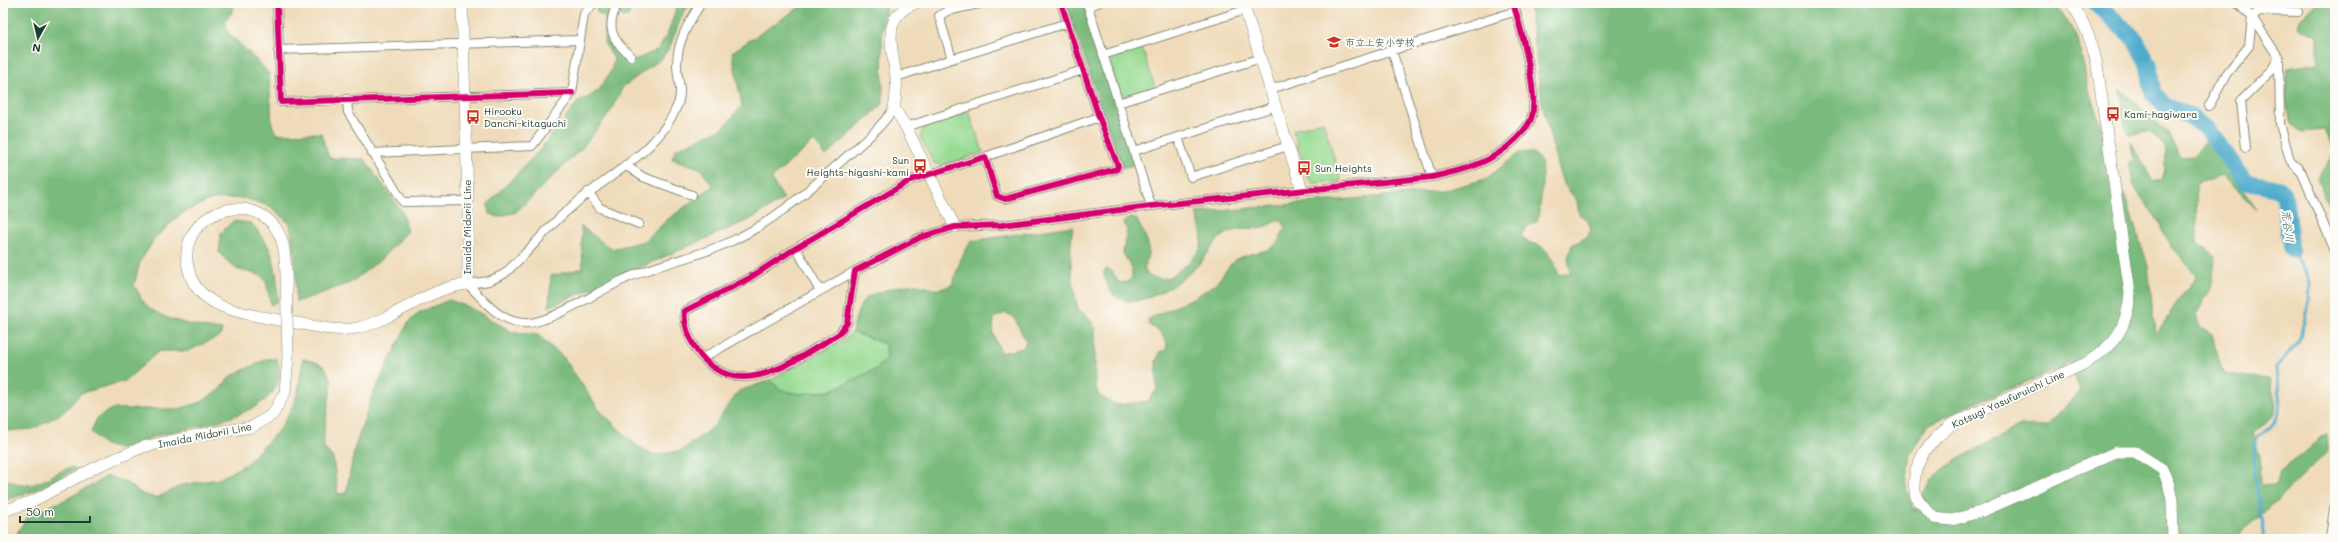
<svg xmlns="http://www.w3.org/2000/svg" width="2338" height="542" font-family="Mali,'Klee One',sans-serif">
	<style>
		.green { fill: #98db93; stroke: #5c8c64 }
		.forest { fill: #7abb7d; stroke: #4c7c58; fill-rule: evenodd }
		.lines { fill: none; stroke-linecap: round; stroke-linejoin: round }
		.stream { stroke: #4dabcc; stroke-width: 3 }
		.river { stroke: #4dabcc; stroke-width: 17 }
		.street-casing { stroke: #878c77; stroke-width: 10 }
		.secondary-casing { stroke: #878c77; stroke-width: 12 }
		.street { stroke: #fff; stroke-width: 8 }
		.secondary { stroke: #fff; stroke-width: 11 }
		.secondary-bridge-casing { stroke: #878c77; stroke-width: 12; stroke-linecap: butt }
		.secondary-bridge { stroke: #fff; stroke-width: 11 }
		.cycleway-casing { stroke: #fdfcf7; stroke-width: 8 }
		.cycleway { stroke: #d6006c; stroke-width: 6 }
		.labels { text-anchor: middle; stroke-width: 4; stroke-linejoin: round; paint-order: stroke }
		.poi-label { font-size: 10px; fill: #1f3d34; stroke: #fdfcf7; text-anchor: start }
		.street-label { font-size: 10px; fill: #1f3d34; stroke: #fdfcf7 }
		.water-label { font-size: 11px; font-style: italic; fill: #2d5e62; stroke: #fdfcf7 }
	</style>
	<rect width="100%" height="100%" fill="#fdfcf7"/>
	<filter id="ink" filterUnits="userSpaceOnUse"><feTurbulence type="fractalNoise" baseFrequency=".025" numOctaves="2"/><feDisplacementMap in="SourceGraphic" scale="8" xChannelSelector="R" yChannelSelector="G"/><feConvolveMatrix kernelMatrix="1 2 1 2 8 2 1 2 1" color-interpolation-filters="sRGB"/></filter>
	<filter id="wash" filterUnits="userSpaceOnUse"><feTurbulence type="fractalNoise" baseFrequency=".012" numOctaves="4" result="noise"/><feDisplacementMap in="SourceGraphic" scale="16" xChannelSelector="R" yChannelSelector="G"/><feGaussianBlur stdDeviation="0.9" result="paint"/><feColorMatrix in="noise" values="0 0 0 0 0 0 0 0 0 0 0 0 0 0 0 0 0 1.4 0 .05"/><feComposite in="paint" operator="in"/></filter>
	<g filter="url(#wash)">
		<rect width="100%" height="100%" fill="#efdbba"/>
		<!-- green -->
		<path class="green" d="M1142,48l13,39 -29,9 -6,-3 -10,-31 3,-5z
			M969,112l14,40 -41,14 -8,-3 -14,-26 3,-9z
			M1323,121l18,60 -28,2 -5,-5 -15,-48z
			M852,332l33,12 2,13 -9,11 -48,23 -32,3 -19,-5 -8,-9 75,-41z"/>
		<!-- forest -->
		<path class="forest" d="M3,3h232l-3,10 -7,7 2,11 42,42 3,52 4,9 45,-1 8,25 35,1 37,51 7,21 -28,29 -30,23 -54,19v-35l-6,-43 -20,-18 -27,-8 -31,1 -30,14 -27,25 -15,24 -6,23c4,6 7,14 11,19 17,17 54,23 77,26l-2,6 -32,15h-29l-34,30 -44,12 -17,19 -31,17 -30,2z
			M600,3h14c-12,31 -5,36 12,61l33,-15 9,-16 10,-30h13l-8,10 -13,33 -8,12 -39,29 -14,27 -28,35 -65,63 -18,5 -9,-4 -1,-9 51,-53 39,-49 11,-5 10,-7 12,-19 3,-12 -10,-17 2,-24 -9,-6 -1,-6z
			M625,3h10l-8,15 -7,-3z
			M806,3h81l-5,26 1,75 -57,52 -12,-15 -43,38 13,20 -33,20 -202,88 2,-31 32,-8 -2,-42 30,23 34,-8 22,-21 46,-34 -13,-18 -28,-9 4,-10 47,-21 19,-22 -10,-54z
			M1066,3h17l51,162 -12,3z
			M1529,3h527l22,36 10,49 60,177 7,69 41,-58 -33,-42 -3,-11 -26,-36 -5,-25 5,-2 -3,-18 22,40 9,-2 3,-11 1,-21 -17,-18 -18,5 -7,-9 -3,-36 46,42 14,25 13,-1 13,-17 50,71 -35,-35 -26,9 1,58 19,14 -5,32 -15,27 4,12 12,7 11,40 46,5c9,30 13,35 -16,53l7,25 1,28h14l4,-13 47,-39 1,19 -50,50 -45,37h-2219l16,-24 38,-16 41,-23 16,5 18,13 15,4 25,-13 37,-6 27,-15 33,-34 12,-20 7,-18 5,-33 13,3 9,5 7,14 -8,50v17l9,10 5,36 8,-1 9,-46 18,-53 35,-71 10,-10 31,-13 20,7 43,25 26,3 26,23 36,53 36,34 18,10 27,-4 32,-24 26,-36 32,-11 8,9 19,5 32,-3 48,-23 9,-11 -2,-13 -33,-12c3,-10 5,-23 12,-32 6,-7 42,-17 53,-15 19,3 14,8 35,0l9,-26 10,-18 102,-15c-5,29 -1,55 5,83l11,9 6,9v58l4,11 19,9 30,-4 9,-12 -1,-28 5,-10h5l1,-8 -7,-12 -11,-6 -1,-6c21,-10 50,-21 68,-36 7,-7 14,-21 23,-25 24,-11 34,1 46,-31l-3,-7c-9,0 -11,6 -19,7 -13,3 -28,1 -39,8 -12,8 -17,22 -28,32 -15,15 -63,49 -83,27 -5,-6 -7,-14 -10,-22l4,-3 5,2 6,11 6,1 8,-4v-11l-9,-15 4,-23 -4,-7 8,-5 6,2c10,22 16,22 7,48l4,8c7,2 14,4 21,1 9,-4 29,-22 32,-30 3,-11 -2,-24 -5,-34l245,-22 45,-12 33,-26 13,-1 9,9c2,21 1,40 -4,60l-9,5 -7,9 7,8c19,0 25,17 31,32l11,-2 -2,-15 4,-13 15,-8 4,-7 -3,-9 -9,-7 -2,-13 -14,-18 -6,-18 -15,-63zM1005,313l9,4 12,24 -3,7 -22,5 -8,-20 1,-15zM2069,362l11,28 -33,37 -27,-1 -67,36 -22,17 -17,32 -8,-24 4,-34 18,-28 44,-21 89,-36z
			M2316,3h19v222l-17,-47 17,-27 -11,-21 -21,2 -12,-8 -6,-29 2,-27 31,-5v-28l-21,-8 2,-6z
			M233,221l18,2c24,25 26,45 27,78l-7,4 -5,-24 -6,-6 -24,-6 -17,-16 2,-20z
			M267,359h10c20,56 -85,67 -118,76 -12,3 -25,12 -38,13 -14,1 -21,-7 -30,-16l6,-14 15,-9h66l21,-6 20,-13 12,-14z
			M74,467l1,3 -44,22 -28,9v-21c8,0 14,5 22,5 18,1 32,-16 49,-18z"/>
		<g class="lines">
			<!-- stream -->
			<path class="stream" d="M2264,539l-11,-79 4,-23c34,-20 20,-38 19,-70l23,-26 10,-39 1,-16 -6,-18 -13,-19"/>
			<!-- river -->
			<path class="river" d="M2096,3l40,37 12,24 5,29 10,11 26,12 18,13 39,53 33,7 5,4 7,56"/>
		</g>
	</g>
	<g filter="url(#ink)">
		<g class="lines">
			<defs>
				<path id="street" d="M277,3l4,99 291,-9
					M618,3c-13,23 -6,38 13,53
					M1061,3l38,114 19,49 -1,3 -112,30 -8,-3 -12,-39 -74,23 -115,68 -48,31 -63,32c-2,14 6,33 16,45 41,48 96,2 138,-22l8,-11 8,-52 66,-34 34,-10 47,-2 149,-19 281,-29c33,-7 60,-14 84,-38 6,-6 14,-15 16,-23 6,-24 -11,-88 -19,-113
					M1087,3l64,203
					M2237,3l15,14 27,41 1,66 10,36 12,13 33,78
					M1088,6l10,-3
					M278,50l300,-10
					M1392,51l40,126
					M1103,55l142,-45
					M952,59l115,-36
					M896,77l56,-18 -13,-43 8,-5 36,-8
					M1271,89l245,-78
					M347,99l1,13 55,90 65,-1
					M1118,103l143,-45
					M2209,106l18,-33 22,-27 3,-29 7,-6 39,1
					M906,127l177,-57
					M1178,137l13,40 97,-31
					M2246,148l-5,-47 30,-30 7,-12
					M1134,151l142,-45
					M372,153l160,-7 40,-53 12,-79 10,-11
					M985,157l114,-40
					M625,165l18,12 49,18
					M588,192l12,16 39,16
					M796,248l24,43
					M468,284c16,17 31,37 55,39 24,3 78,-34 102,-44 32,-15 68,-21 100,-35 47,-20 83,-53 120,-86 17,-15 36,-30 49,-50
					M468,284l21,-3 15,-7c23,-20 41,-44 64,-64 37,-34 91,-57 110,-106 5,-14 -1,-26 -1,-39 0,-24 12,-43 24,-62
					M703,358l152,-87
					M2330,539l5,-39"/>
				<path id="secondary" d="M916,3c-37,13 -23,46 -20,75 1,10 0,20 -2,30l12,19 49,100
					M1243,3l59,187
					M2071,3c14,19 21,39 26,62l33,228c-3,36 -15,52 -44,70l-134,61 -15,13 -13,15 -8,17 -2,14 2,14 18,21 18,2 31,-9 133,-59h19l27,17 6,13 4,18 1,39
					M286,273c-1,-16 -1,-32 -11,-46 -23,-31 -74,-20 -86,15 -3,9 -3,19 0,29 10,42 67,44 102,51 21,3 44,11 66,6 40,-9 69,-40 111,-44v-83l-6,-198
					M3,511l30,-10 63,-34 47,-20 54,-12 55,-8 21,-13 12,-22"/>
			</defs>
			<!-- street casing -->
			<use href="#street" class="street-casing"/>
			<!-- secondary casing -->
			<use href="#secondary" class="secondary-casing"/>
			<!-- street -->
			<use href="#street" class="street"/>
			<!-- secondary -->
			<use href="#secondary" class="secondary"/>
			<defs>
				<path id="secondary-bridge" d="M285,392l3,-35 -2,-84"/>
			</defs>
			<!-- secondary-bridge casing -->
			<use href="#secondary-bridge" class="secondary-bridge-casing"/>
			<!-- secondary-bridge -->
			<use href="#secondary-bridge" class="secondary-bridge"/>
			<defs>
				<path id="cycleway" d="M277,3l4,99 291,-9
					M1061,3l38,114 19,49 -1,3 -112,30 -8,-3 -12,-39 -74,23 -115,68 -48,31 -63,32c-2,14 6,33 16,45 41,48 96,2 138,-22l8,-11 8,-52 66,-34 34,-10 47,-2 149,-19 281,-29c33,-7 60,-14 84,-38 6,-6 14,-15 16,-23 6,-24 -11,-88 -19,-113"/>
			</defs>
			<!-- cycleway casing -->
			<use href="#cycleway" class="cycleway-casing"/>
			<!-- cycleway -->
			<use href="#cycleway" class="cycleway"/>
		</g>
	</g>
	<!-- icons -->
	<defs>
		<symbol id="school-bare" viewBox="-9 -9 18 18"><path d="M0-5L7-2L0 1L-7-2ZM-4 1L0 2.5L4 1V4Q0 6-4 4Z" fill="#c8321e" stroke="#fdfcf7" stroke-width="2.5" paint-order="stroke"/></symbol>
		<symbol id="bus-bare" viewBox="-9 -9 18 18"><path d="M-5-6H5V4H4V6H2V4H-2V6H-4V4H-5ZM-3.5-4V0h7V-4ZM-3.5 1.2v1.5H-2V1.2ZM2 1.2v1.5H3.5V1.2Z" fill="#c8321e" stroke="#fdfcf7" stroke-width="2.5" paint-order="stroke"/></symbol>
	</defs>
	<g fill-rule="evenodd">
		<use href="#school-bare" x="1324" y="32" width="20" height="20"/>
		<use href="#bus-bare" x="2103" y="104" width="20" height="20"/>
		<use href="#bus-bare" x="463" y="107" width="20" height="20"/>
		<use href="#bus-bare" x="910" y="156" width="20" height="20"/>
		<use href="#bus-bare" x="1294" y="158" width="20" height="20"/>
	</g>
	<g class="labels">
		<!-- poi labels -->
		<g class="poi-label">
			<text x="1345" y="46">市立上安小学校</text>
			<text x="484" y="115">Hirooku<tspan x="484" dy="12">Danchi-kitaguchi</tspan></text>
			<text x="2124" y="118">Kami-hagiwara</text>
			<text x="909" y="164" text-anchor="end">Sun<tspan x="909" dy="12">Heights-higashi-kami</tspan></text>
			<text x="1315" y="172">Sun Heights</text>
		</g>
		<!-- street labels -->
		<g class="street-label">
			<text transform="translate(467 227) rotate(-90)" y="4">Imaida Midorii Line</text>
			<text transform="translate(2008 399) rotate(-25)" y="4">Katsugi Yasufuruichi Line</text>
			<text transform="translate(205 435) rotate(-11)" y="4">Imaida Midorii Line</text>
		</g>
		<!-- water labels -->
		<g class="water-label">
			<text transform="translate(2288 226) rotate(83)" y="4">荒谷川</text>
		</g>
	</g>
	<!-- margin -->
	<rect width="2338" height="542" fill="none" stroke="#fdfcf7" stroke-width="16"/>
	<!-- north arrow -->
	<g transform="translate(38 38) rotate(188)" stroke="#fdfcf7" stroke-width="3" paint-order="stroke">
	<path d="M0-3L7 15L0 10L-7 15Z" fill="#1f3d34"/>
	<text y="-6" font-size="11" font-weight="bold" text-anchor="middle" fill="#1f3d34">N</text>
	</g>
	<!-- scale -->
	<path d="M20 516v6h70v-6" fill="none" stroke="#1f3d34" stroke-width="2"/>
	<text x="26" y="516" font-size="12" fill="#1f3d34" stroke="#fdfcf7" stroke-width="3" paint-order="stroke">50 m</text>
</svg>
